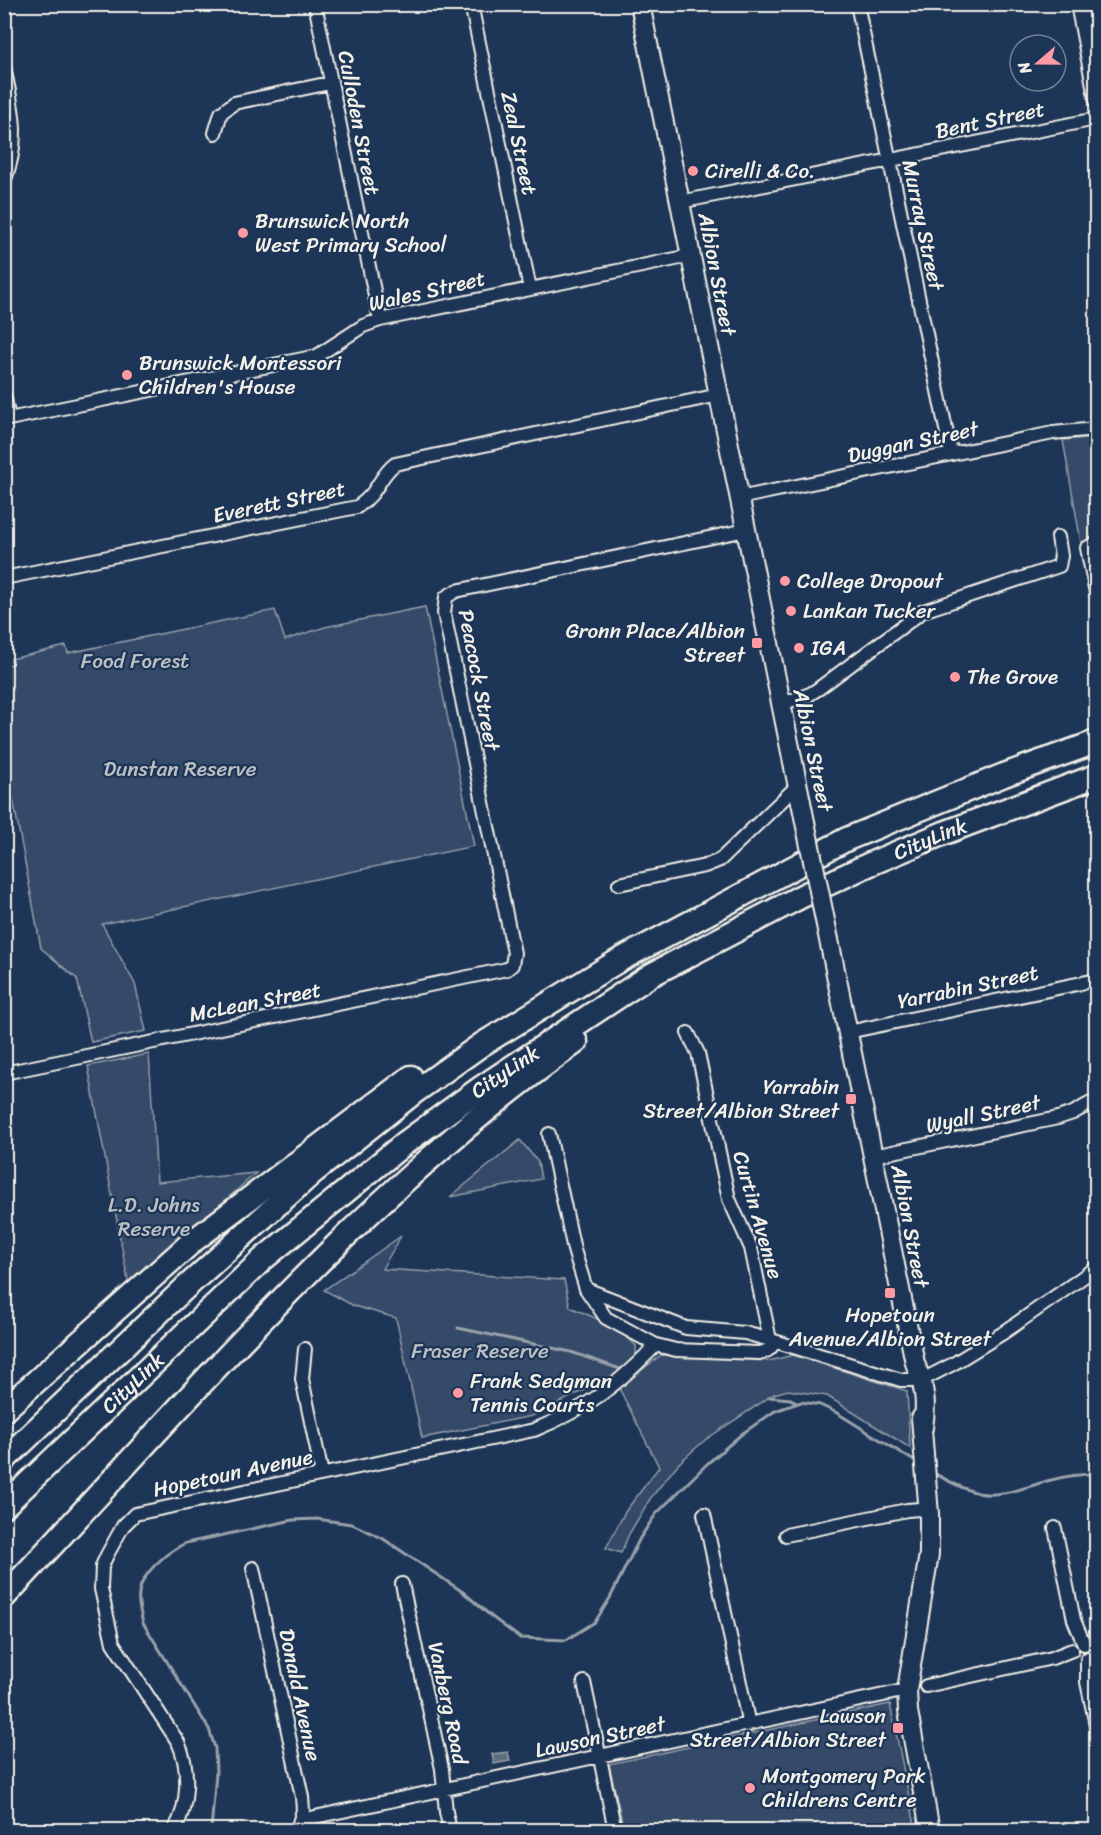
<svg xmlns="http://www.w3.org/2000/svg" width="1101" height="1835" font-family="Sriracha,sans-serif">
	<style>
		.green { fill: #354a67; stroke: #949ea8; stroke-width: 1.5 }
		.water { fill: #5e6d82; stroke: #9aa2ab; stroke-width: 1.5 }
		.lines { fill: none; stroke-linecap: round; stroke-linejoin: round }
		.stream { stroke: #9aa2ab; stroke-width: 3 }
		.street-casing { stroke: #f4f1e8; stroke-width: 16 }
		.secondary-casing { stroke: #f4f1e8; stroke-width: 22 }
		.highway-casing { stroke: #f4f1e8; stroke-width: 27 }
		.street { stroke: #1d3557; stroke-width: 12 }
		.secondary { stroke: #1d3557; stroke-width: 18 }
		.highway { stroke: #1d3557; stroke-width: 22 }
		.secondary-bridge-casing { stroke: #f4f1e8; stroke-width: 22; stroke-linecap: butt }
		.secondary-bridge { stroke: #1d3557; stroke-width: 18 }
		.poi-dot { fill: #ff9aa2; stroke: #1d3557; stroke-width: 2 }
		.labels { text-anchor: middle; stroke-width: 4.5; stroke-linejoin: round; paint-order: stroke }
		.street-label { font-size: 21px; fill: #f4f1e8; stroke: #1d3557 }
		.poi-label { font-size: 21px; fill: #f4f1e8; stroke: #1d3557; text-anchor: start }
		.park-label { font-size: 21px; fill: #bbbfc1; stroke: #1d3557 }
	</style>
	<rect width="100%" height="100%" fill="#1d3557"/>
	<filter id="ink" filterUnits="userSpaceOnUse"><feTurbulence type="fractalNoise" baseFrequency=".0167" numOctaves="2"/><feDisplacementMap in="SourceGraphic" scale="12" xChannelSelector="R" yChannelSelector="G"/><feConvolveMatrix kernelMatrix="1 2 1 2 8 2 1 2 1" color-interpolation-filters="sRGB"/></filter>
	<g filter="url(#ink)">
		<!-- green -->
		<path class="green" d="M1096,437v99l-15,7 -18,-103z
			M425,607l49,239 -372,78 33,60 11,47 -55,11 -14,-63 -36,-31 -36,-192v-90l7,-2 -1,-5 55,-13 2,7 207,-43 10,30 40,-13z
			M149,1054l8,128 99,-9 -127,113 -41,-220z
			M520,1140l18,22 3,17 -91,18z
			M401,1236l-19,33 182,11 6,27c22,10 51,20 66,39v9l-16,18 -88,43 -110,22 -26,-120 -42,-12 -30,-16z
			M661,1355l108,6 24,-6 114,36 3,57 -83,-52 -39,-6 -14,4 -69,46 -27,24 -28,35 -21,35 -8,19 -15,-5 19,-36 34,-45 -40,-79z
			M890,1704l26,126h-292l-15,-66z"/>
		<!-- water -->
		<path class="water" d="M508,1752l2,9 -16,3 -2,-10z"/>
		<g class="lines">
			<!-- stream -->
			<path class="stream" d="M458,1328l113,24 52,18
				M769,1397l22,2 5,4
				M932,1472c15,8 29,17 46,21 24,5 50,-7 73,-13 15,-4 30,-6 45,-6
				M211,1830l5,-57 -1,-25 -6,-19 -66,-106c-3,-12 -7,-26 -2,-38 7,-17 29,-35 45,-42l107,-23 24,-1 35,5 30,14 81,54 29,25 28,21 46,2 29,-18 15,-24 30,-60 16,-24 52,-51 35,-30 32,-22 26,-9 19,3 17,8 82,51"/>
			<defs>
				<path id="street" d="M315,4l65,316
					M471,4l59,285
					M857,4l94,449
					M1077,4l19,97
					M1087,4l9,46
					M4,67c9,42 17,73 0,115
					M215,133l6,-20 13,-10 96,-20
					M680,202l416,-83
					M4,394l5,25
					M4,420l313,-64 46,-30 17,-6 310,-64
					M739,498l314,-65 43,-4
					M1096,543l-9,5 9,45
					M4,578l353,-71c22,-14 21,-30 38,-43l324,-69
					M781,704l29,-10 8,-5 105,-78 136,-45 2,-10 -3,-19
					M619,884l86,-18 15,-6 78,-75
					M848,1032l248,-52
					M688,1033l10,20 31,146 22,49 19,92
					M4,1073l503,-104 5,-4 2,-12 -70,-340 2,-16 10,-6 290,-61
					M549,1134l25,116 12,39 20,29 50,27
					M873,1156l185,-38 15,-5 23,-13
					M586,1289l100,39 59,5 29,8
					M305,1349l-3,30 20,95
					M704,1514l45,211
					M1055,1528l19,92 10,24
					M786,1535l121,-25 13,-1 9,5
					M253,1568l49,229 1,13 -6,20
					M402,1584l40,185 4,43 4,18
					M1087,1659v23l9,43
					M584,1682l31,148
					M926,1686l126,-28 20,-8
					M301,1820l606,-130
					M174,1830c15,-24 16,-62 4,-88l-65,-99 -12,-54 1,-23 5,-11 16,-29 12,-12 399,-84c54,-22 81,-43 122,-85l20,5 83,3c8,-1 13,-4 15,-12l127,39h21l31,-16 50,-31 93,-65"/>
				<path id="secondary" d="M640,4l161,798
					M829,940l86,423c10,25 12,39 8,65
					M921,1418l8,96v40l-22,136 1,21 22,119"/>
				<g id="highway">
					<path d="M4,1410l189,-169 218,-164"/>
					<path d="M4,1460l180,-171 126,-114 106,-84 65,-46 137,-84 229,-122 157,-64 92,-33"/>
					<path id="s1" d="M4,1506l259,-247 142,-116 77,-56 169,-112 151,-79 68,-32 74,-31 152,-57"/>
					<path d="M4,1597c182,-194 354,-400 572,-555"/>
				</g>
			</defs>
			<!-- street casing -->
			<use href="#street" class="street-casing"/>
			<!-- secondary casing -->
			<use href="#secondary" class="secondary-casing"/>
			<!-- highway casing -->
			<use href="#highway" class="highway-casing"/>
			<!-- street -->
			<use href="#street" class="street"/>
			<!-- secondary -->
			<use href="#secondary" class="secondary"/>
			<!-- highway -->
			<use href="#highway" class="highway"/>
			<defs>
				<path id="secondary-bridge" d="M801,802l28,138"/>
			</defs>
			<!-- secondary-bridge casing -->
			<use href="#secondary-bridge" class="secondary-bridge-casing"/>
			<!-- secondary-bridge -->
			<use href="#secondary-bridge" class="secondary-bridge"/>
		</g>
	</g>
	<!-- markers -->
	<g class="poi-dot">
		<circle cx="693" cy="171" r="6"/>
		<circle cx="243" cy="233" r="6"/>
		<circle cx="127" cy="375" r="6"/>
		<circle cx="785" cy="581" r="6"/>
		<circle cx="791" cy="611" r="6"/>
		<rect x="751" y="637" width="12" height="12" rx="3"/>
		<circle cx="799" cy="648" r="6"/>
		<circle cx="955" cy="677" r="6"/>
		<rect x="845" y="1093" width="12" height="12" rx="3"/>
		<rect x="884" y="1287" width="12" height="12" rx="3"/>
		<circle cx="458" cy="1393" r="6"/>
		<rect x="892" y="1722" width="12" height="12" rx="3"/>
		<circle cx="750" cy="1788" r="6"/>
	</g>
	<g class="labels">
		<!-- street labels -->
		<g class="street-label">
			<text transform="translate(990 120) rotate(-12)" y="7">Bent Street</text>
			<text transform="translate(359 123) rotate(79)" y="7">Culloden Street</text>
			<text transform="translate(519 143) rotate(78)" y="7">Zeal Street</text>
			<text transform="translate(923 225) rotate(78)" y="7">Murray Street</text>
			<text transform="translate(717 274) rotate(79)" y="7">Albion Street</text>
			<text transform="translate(427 291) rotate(-13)" y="7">Wales Street</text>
			<text transform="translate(913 442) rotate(-12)" y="7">Duggan Street</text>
			<text transform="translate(279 502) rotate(-12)" y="7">Everett Street</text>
			<text transform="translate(479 680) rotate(79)" y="7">Peacock Street</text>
			<text transform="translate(813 750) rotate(78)" y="7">Albion Street</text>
			<text dy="7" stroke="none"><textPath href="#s1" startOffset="1150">CityLink</textPath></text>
			<text transform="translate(968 987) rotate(-12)" y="7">Yarrabin Street</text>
			<text transform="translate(255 1002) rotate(-11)" y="7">McLean Street</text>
			<text dy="7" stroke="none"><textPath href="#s1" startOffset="664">CityLink</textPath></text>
			<text transform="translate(983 1114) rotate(-12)" y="7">Wyall Street</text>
			<text transform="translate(758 1215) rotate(74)" y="7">Curtin Avenue</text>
			<text transform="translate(910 1226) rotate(79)" y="7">Albion Street</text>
			<text dy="7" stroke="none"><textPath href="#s1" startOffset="178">CityLink</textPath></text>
			<text transform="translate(233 1473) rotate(-12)" y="7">Hopetoun Avenue</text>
			<text transform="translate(300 1695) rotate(78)" y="7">Donald Avenue</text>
			<text transform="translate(448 1703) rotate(78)" y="7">Vanberg Road</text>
			<text transform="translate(600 1737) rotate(-12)" y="7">Lawson Street</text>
		</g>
		<!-- poi labels -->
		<g class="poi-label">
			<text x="705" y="178">Cirelli &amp; Co.</text>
			<text x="255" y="228">Brunswick North<tspan x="255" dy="24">West Primary School</tspan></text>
			<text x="139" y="370">Brunswick Montessori<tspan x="139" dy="24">Children's House</tspan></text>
			<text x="797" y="588">College Dropout</text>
			<text x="803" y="618">Lankan Tucker</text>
			<text x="745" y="638" text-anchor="end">Gronn Place/Albion<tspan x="745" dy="24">Street</tspan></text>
			<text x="811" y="655">IGA</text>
			<text x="967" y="684">The Grove</text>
			<text x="839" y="1094" text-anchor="end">Yarrabin<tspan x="839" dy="24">Street/Albion Street</tspan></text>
			<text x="890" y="1322" text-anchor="middle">Hopetoun<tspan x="890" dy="24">Avenue/Albion Street</tspan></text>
			<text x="470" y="1388">Frank Sedgman<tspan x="470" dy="24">Tennis Courts</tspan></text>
			<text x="886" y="1723" text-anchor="end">Lawson<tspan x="886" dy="24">Street/Albion Street</tspan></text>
			<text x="762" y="1783">Montgomery Park<tspan x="762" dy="24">Childrens Centre</tspan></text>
		</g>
		<!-- park labels -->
		<g class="park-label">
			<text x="135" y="668">Food Forest</text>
			<text x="180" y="776">Dunstan Reserve</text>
			<text x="154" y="1212">L.D. Johns<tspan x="154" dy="24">Reserve</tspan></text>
			<text x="480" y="1358">Fraser Reserve</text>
		</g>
	</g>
	<!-- margin -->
	<rect width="1101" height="1835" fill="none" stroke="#1d3557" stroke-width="24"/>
	<rect x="12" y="12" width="1077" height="1811" fill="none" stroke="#f4f1e8" stroke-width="2" filter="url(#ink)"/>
	<!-- north arrow -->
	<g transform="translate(1038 63) rotate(250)"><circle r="28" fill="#1d3557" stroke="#738091" stroke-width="1.5"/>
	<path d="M0-4.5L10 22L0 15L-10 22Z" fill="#ff9aa2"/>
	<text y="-9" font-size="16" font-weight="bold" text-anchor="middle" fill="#f4f1e8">N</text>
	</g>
</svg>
